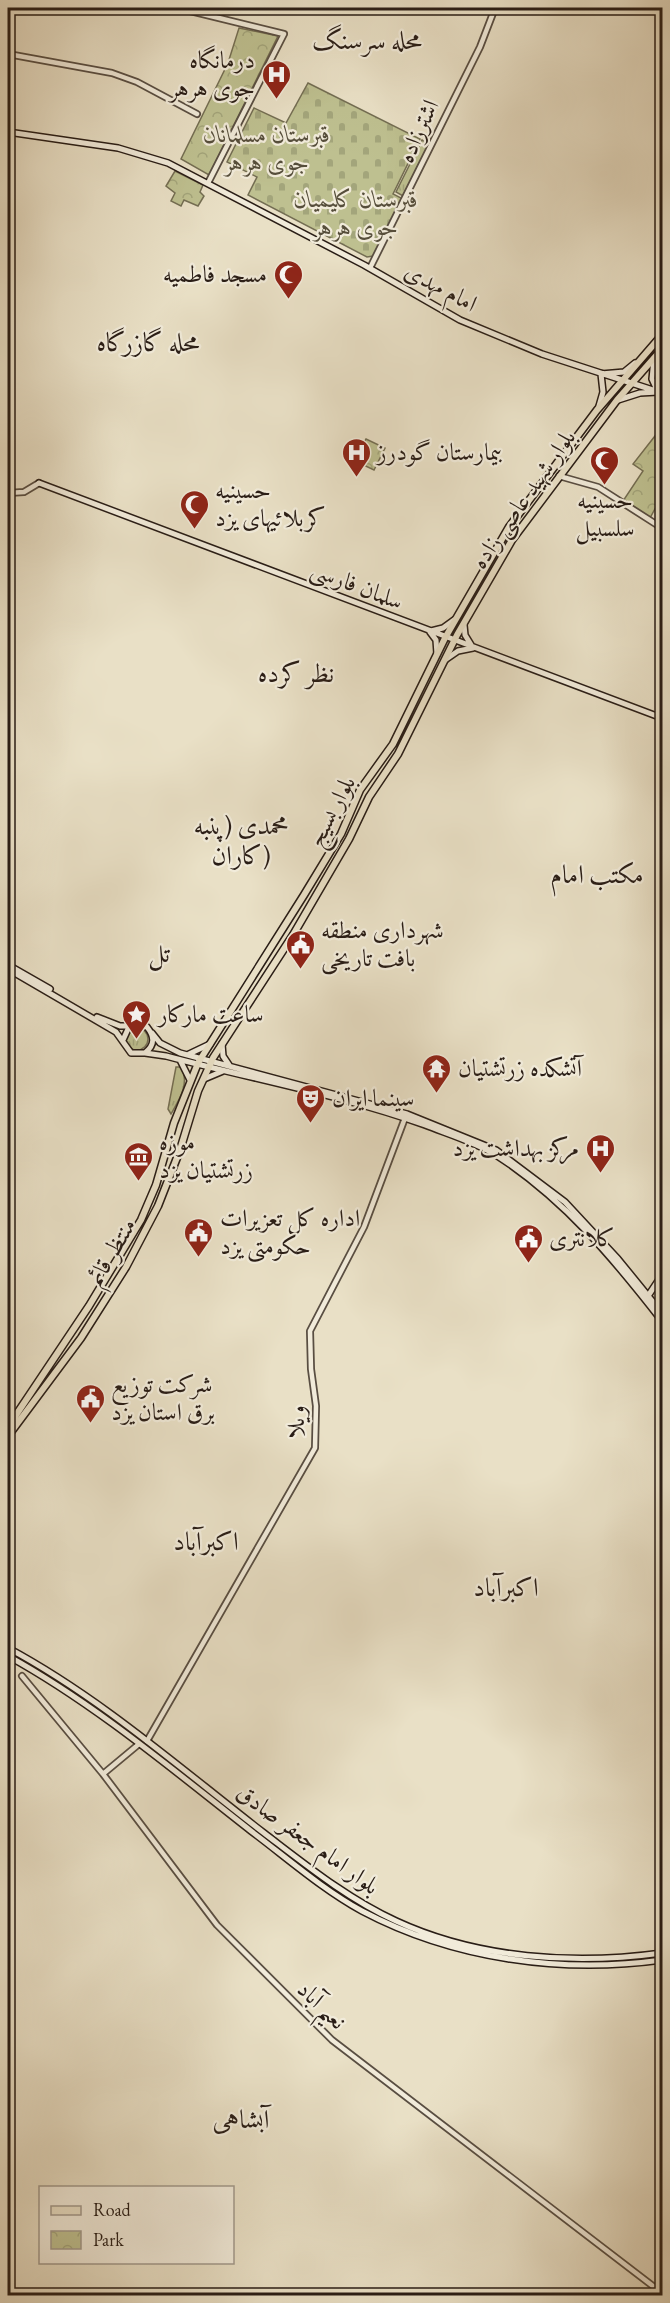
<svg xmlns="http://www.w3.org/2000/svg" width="670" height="2303" font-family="'EB Garamond',Amiri,serif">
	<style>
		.grass { fill: url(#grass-tufts); stroke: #746e53; stroke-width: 1.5 }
		.cemetery { fill: url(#cemetery-stones); stroke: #746e53; stroke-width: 1.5 }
		.park { fill: url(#park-crowns); stroke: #746e53; stroke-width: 1.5 }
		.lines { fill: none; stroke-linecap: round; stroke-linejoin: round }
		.tertiary-casing { stroke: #594e42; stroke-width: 8 }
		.secondary-casing { stroke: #291d16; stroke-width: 8 }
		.primary-casing { stroke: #291d16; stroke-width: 9 }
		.tertiary { stroke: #f1ebda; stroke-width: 4.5 }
		.secondary { stroke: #f1ebda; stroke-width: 5 }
		.primary { stroke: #e9e0c6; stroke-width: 6 }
		.labels { text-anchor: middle; stroke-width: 4.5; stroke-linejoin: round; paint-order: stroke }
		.poi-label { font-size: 24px; fill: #291d16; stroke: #f1ebda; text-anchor: start }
		.street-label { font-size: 24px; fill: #291d16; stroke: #f1ebda }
		.park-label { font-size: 24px; font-style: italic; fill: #564e3b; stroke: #f1ebda }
		.neighbourhood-label { font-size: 26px; fill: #291d16; stroke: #f1ebda }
	</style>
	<defs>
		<pattern id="grass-tufts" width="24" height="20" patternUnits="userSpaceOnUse" patternTransform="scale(1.5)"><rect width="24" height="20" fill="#bec090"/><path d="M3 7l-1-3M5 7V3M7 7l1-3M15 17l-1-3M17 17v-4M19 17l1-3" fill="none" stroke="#a3a57b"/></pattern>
		<pattern id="cemetery-stones" width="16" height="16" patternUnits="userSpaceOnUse" patternTransform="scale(1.5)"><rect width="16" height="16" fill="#bec090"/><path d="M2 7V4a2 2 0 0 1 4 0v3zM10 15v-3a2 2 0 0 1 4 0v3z" fill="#a3a57b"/></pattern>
		<pattern id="park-crowns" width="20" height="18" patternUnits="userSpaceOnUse" patternTransform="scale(1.5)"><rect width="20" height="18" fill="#bec090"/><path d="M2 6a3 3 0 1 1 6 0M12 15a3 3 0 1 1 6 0" fill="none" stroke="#a3a57b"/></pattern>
	</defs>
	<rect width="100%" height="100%" fill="#e9e0c6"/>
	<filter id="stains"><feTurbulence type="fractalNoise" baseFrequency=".00333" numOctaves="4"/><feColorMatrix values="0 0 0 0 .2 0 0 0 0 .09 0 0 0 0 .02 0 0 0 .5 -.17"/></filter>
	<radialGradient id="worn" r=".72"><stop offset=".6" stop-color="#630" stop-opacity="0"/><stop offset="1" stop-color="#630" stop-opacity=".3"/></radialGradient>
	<!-- grass -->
	<path class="grass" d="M422,140l7,4 -26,52 -7,-4z
		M126 1039a11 11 0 1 1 22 0a11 11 0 1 1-22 0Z
		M176,1067h6c7,18 -2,31 -11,47l-3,-5z"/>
	<!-- cemetery -->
	<path class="cemetery" d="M308,83l112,56 -27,55 10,5 -30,57 -6,1 -119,-62 9,-18 -30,-15 27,-54 32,15z"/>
	<!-- park -->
	<path class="park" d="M239,28l39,8 -69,139 -28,-16 47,-96z
		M175,171l28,14 -3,7 4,4 -6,10 -14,-6 -3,6 -10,-5 4,-8 -9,-7z
		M662,427v69l-12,22 -27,-17 20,-30 -10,-7z
		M366,439l19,9 -11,22 -19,-9z"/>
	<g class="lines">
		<defs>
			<path id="tertiary" d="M178,8l106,26 -76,149
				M8,54l104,19 25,9 60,32
				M370,268l110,-221 15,-39
				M559,476l39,11 64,41
				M8,493l16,-1 15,-9
				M22,1676l81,98 114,151 115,115 330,253
				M147,1741l168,-293 1,-42 -5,-37 -1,-38 54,-104 41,-109
				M103,1774l36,-30"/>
			<path id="secondary" d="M8,132l110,16 50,15 196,102 96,55 82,34 120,39
				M618,400l22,-7 18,-1 -6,-13 2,-20
				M599,406l4,-14 -2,-18 23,-2 11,-9
				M39,483l623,235
				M431,631l12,-3 11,-8
				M430,632l6,8 1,14
				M445,660l13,-9 15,-3 -8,-13 -1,-10
				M8,965l42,24
				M8,969l108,63 15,21h14c10,-8 10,-16 2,-26l-10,-2 -9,4 -5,11
				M97,1017l23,9h11
				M152,1033l8,10 20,10 227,61 89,36 69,52 53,57 44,54
				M222,1044l1,12 6,9
				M145,1053l21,3c86,23 175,39 259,69 23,9 50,17 71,30 68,44 117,103 166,166
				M189,1054l21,-10
				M180,1060l10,20
				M204,1079l19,-8
				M648,1296l14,-21
				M8,1648c93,50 173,121 256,185 42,32 84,66 132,88 82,38 179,44 266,32
				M8,1656c87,48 165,114 243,175 36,27 71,58 111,80 91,48 199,63 300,49"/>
			<path id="primary" d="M8,1427l81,-121 52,-86 15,-35 18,-62 24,-60 106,-168 37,-61 19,-44 33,-46 52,-106 64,-111 88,-117 65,-75
				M8,1436l73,-98 45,-71 32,-61 22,-56 18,-59 15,-33 80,-123 56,-96 20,-42 29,-43 59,-119 55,-95 105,-140 45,-51"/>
		</defs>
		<!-- tertiary casing -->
		<use href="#tertiary" class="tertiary-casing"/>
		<!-- secondary casing -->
		<use href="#secondary" class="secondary-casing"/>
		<!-- primary casing -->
		<use href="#primary" class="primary-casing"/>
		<!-- tertiary -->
		<use href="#tertiary" class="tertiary"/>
		<!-- secondary -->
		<use href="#secondary" class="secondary"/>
		<!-- primary -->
		<use href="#primary" class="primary"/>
	</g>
	<!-- icons -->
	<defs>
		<symbol id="hospital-pin" viewBox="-11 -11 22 30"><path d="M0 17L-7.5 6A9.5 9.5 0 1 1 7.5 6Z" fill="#8f2418" stroke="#f1ebda"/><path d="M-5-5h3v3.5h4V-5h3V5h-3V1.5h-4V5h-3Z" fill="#fff"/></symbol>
		<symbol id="mosque-pin" viewBox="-11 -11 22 30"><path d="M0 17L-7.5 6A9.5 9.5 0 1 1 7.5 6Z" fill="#8f2418" stroke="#f1ebda"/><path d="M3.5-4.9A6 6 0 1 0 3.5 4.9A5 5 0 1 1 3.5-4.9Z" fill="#fff"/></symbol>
		<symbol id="civic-pin" viewBox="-11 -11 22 30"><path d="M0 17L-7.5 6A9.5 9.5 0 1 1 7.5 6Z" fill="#8f2418" stroke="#f1ebda"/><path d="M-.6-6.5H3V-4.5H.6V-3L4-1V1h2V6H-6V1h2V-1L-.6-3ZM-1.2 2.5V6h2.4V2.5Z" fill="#fff"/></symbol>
		<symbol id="sight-pin" viewBox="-11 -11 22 30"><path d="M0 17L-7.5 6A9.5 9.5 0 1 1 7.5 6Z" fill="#8f2418" stroke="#f1ebda"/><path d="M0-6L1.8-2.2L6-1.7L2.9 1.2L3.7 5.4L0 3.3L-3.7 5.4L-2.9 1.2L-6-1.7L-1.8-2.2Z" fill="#fff"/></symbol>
		<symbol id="temple-pin" viewBox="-11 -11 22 30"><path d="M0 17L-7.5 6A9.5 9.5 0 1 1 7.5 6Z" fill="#8f2418" stroke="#f1ebda"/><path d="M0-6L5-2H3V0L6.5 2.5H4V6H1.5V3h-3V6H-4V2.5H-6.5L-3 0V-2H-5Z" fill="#fff"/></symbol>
		<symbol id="theatre-pin" viewBox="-11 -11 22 30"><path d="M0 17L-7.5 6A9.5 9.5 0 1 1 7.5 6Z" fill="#8f2418" stroke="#f1ebda"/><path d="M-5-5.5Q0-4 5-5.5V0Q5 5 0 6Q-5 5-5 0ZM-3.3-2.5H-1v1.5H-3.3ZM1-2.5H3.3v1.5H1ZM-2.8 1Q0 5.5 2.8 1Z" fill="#fff"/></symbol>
		<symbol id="museum-pin" viewBox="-11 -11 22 30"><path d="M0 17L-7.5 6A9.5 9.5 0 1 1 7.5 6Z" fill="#8f2418" stroke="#f1ebda"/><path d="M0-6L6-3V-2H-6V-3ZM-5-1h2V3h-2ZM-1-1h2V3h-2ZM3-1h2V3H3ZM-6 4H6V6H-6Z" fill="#fff"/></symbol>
	</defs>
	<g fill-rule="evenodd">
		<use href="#hospital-pin" x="260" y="58" width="33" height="45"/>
		<use href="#mosque-pin" x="272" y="258" width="33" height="45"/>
		<use href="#hospital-pin" x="340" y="436" width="33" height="45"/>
		<use href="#mosque-pin" x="588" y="444" width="33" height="45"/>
		<use href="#mosque-pin" x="178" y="488" width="33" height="45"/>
		<use href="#civic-pin" x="284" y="928" width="33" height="45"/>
		<use href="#sight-pin" x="120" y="998" width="33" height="45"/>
		<use href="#temple-pin" x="420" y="1052" width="33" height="45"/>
		<use href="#theatre-pin" x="294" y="1082" width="33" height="45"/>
		<use href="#hospital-pin" x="584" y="1132" width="33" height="45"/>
		<use href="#museum-pin" x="122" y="1140" width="33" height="45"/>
		<use href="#civic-pin" x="182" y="1216" width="33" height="45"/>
		<use href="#civic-pin" x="512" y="1222" width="33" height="45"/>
		<use href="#civic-pin" x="74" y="1382" width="33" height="45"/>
	</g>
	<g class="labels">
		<!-- poi labels -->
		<g class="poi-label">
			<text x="255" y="68" text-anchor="end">درمانگاه<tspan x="255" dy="28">جوی هرهر</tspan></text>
			<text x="267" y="282" text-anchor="end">مسجد فاطمیه</text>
			<text x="377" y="460">بیمارستان گودرز</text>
			<text x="215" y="498">حسینیه<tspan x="215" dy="28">کربلائیهای یزد</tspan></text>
			<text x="605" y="508" text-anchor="middle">حسینیه<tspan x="605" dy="28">سلسبیل</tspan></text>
			<text x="321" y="938">شهرداری منطقه<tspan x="321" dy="28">بافت تاریخی</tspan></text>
			<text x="158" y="1022">ساعت مارکار</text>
			<text x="458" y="1076">آتشکده زرتشتیان</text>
			<text x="332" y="1106">سینما ایران</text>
			<text x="159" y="1150">موزه<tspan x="159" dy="28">زرتشتیان یزد</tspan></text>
			<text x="579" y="1156" text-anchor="end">مرکز بهداشت یزد</text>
			<text x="220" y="1226">اداره کل تعزیرات<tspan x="220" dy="28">حکومتی یزد</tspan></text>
			<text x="549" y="1246">کلانتری</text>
			<text x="111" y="1392">شرکت توزیع<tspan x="111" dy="28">برق استان یزد</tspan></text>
		</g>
		<!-- street labels -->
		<g class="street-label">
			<text transform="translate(418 131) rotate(-65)" y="8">اشترزاده</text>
			<text transform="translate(441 287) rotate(28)" y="8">امام مهدی</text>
			<text transform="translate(523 499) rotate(-55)" y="8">بلوار شهید عاصی زاده</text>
			<text transform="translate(357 585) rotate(21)" y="8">سلمان فارسی</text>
			<text transform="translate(331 811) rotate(-62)" y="8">بلوار بسیج</text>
			<text transform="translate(111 1252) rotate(-60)" y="8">منتظر قائم</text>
			<text transform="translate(296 1422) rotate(-88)" y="8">ویلا</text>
			<text transform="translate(308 1839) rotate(36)" y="8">بلوار امام جعفر صادق</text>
			<text transform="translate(322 2005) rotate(44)" y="8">نعیم آباد</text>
		</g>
		<!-- park labels -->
		<g class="park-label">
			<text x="267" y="142">قبرستان مسلمانان<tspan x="267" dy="28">جوی هرهر</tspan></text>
			<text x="356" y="207">قبرستان کلیمیان<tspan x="356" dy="28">جوی هرهر</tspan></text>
		</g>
		<!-- neighbourhood labels -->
		<g class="neighbourhood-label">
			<text x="367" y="49">محله سرسنگ</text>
			<text x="148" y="351">محله گازرگاه</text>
			<text x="296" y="682">نظر کرده</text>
			<text x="241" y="834">محمدی (پنبه<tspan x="241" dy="30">کاران)</tspan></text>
			<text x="597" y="883">مکتب امام</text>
			<text x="159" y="962">تل</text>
			<text x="206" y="1550">اکبرآباد</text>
			<text x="506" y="1596">اکبرآباد</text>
			<text x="241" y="2128">آبشاهی</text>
		</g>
	</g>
	<!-- margin -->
	<rect width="670" height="2303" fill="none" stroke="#e9e0c6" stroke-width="30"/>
	<rect x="9" y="9" width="652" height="2285" fill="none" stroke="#291d16" stroke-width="3"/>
	<rect x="15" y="15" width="640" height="2273" fill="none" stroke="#291d16" stroke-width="1.5"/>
	<!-- legend -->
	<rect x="39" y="2186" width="195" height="78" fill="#f1ebda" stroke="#a1998c" stroke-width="1.5"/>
	<rect x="51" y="2206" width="30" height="9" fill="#e9e0c6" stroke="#a1998c" stroke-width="1.5"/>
	<text x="93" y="2216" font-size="18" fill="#291d16">Road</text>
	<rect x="51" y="2231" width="30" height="18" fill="url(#park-crowns)" stroke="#a1998c" stroke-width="1.5"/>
	<text x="93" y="2246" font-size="18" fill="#291d16">Park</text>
	<rect width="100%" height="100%" filter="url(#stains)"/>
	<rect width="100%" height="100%" fill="url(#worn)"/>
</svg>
